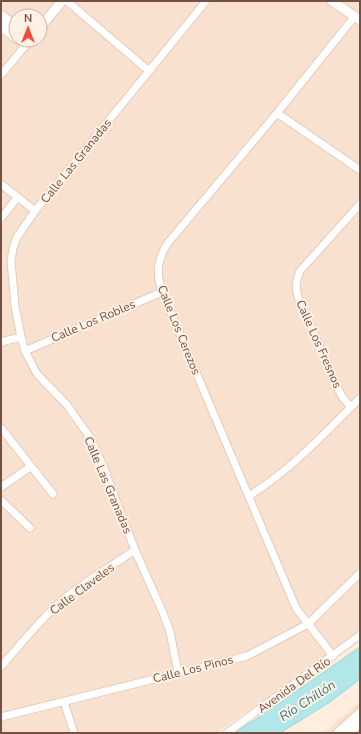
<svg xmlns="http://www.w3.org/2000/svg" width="361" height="734" font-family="'Nunito Sans',sans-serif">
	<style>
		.residential { fill: #f8e1ce; fill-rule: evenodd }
		.water { fill: #b1e7e9; stroke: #96d8db }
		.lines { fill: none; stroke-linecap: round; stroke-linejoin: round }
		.street-casing { stroke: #e4cabc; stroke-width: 9 }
		.secondary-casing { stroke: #eacab8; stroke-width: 11 }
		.street { stroke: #fff; stroke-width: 7 }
		.secondary { stroke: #fff; stroke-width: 9 }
		.labels { text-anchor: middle; stroke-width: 4; stroke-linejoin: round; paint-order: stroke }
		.street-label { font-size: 12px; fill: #755044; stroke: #fff2e5 }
		.water-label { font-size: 13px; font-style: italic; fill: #37797d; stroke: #fff2e5 }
	</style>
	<rect width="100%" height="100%" fill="#feeedd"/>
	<!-- residential -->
	<path class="residential" d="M1,1h359v629l-23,19 -121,84h-215zM16,16h24v24h-24z
		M360,701v32h-36z"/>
	<!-- water -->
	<path class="water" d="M360,647v32l-30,23 -50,31h-47l22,-13z"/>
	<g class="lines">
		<defs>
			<path id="street" d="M67,1l82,70
				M1,75l29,-35
				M277,113l83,57
				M1,184l34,27
				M1,218l17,-21
				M1,342l20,-5
				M25,351l137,-59
				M351,407l-8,-9 -7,-13 -38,-88c-3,-10 -2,-16 2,-26l60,-67
				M1,428l52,66
				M1,487l29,-20
				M249,496c44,-28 75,-62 111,-98
				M1,500l29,28
				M333,656l-37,-48 -134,-316c-6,-20 -5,-31 5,-48l110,-131 78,-97
				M1,667c17,-20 34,-41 54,-60 23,-22 54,-39 80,-57
				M178,672l-8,-40 -7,-19 -28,-63 -32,-84 -12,-27 -24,-34 -30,-31 -12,-23 -4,-14 -6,-31 -4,-45 2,-13 4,-11 18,-26 171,-210
				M64,702l10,31
				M1,717l246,-61 61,-32 52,-51
				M227,733l133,-98"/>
			<path id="secondary" d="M332,1l28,19
				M1,15l15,12
				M1,26l15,12
				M40,28l22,-27
				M19,40l6,5
				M338,733l22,-20
				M348,733l12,-10"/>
		</defs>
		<!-- street casing -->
		<use href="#street" class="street-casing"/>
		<!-- secondary casing -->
		<use href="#secondary" class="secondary-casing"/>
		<!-- street -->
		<use href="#street" class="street"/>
		<!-- secondary -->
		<use href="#secondary" class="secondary"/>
	</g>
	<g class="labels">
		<!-- street labels -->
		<g class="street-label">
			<text transform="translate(76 161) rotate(-51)" y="4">Calle Las Granadas</text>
			<text transform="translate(93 321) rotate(-23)" y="4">Calle Los Robles</text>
			<text transform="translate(179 330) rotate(68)" y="4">Calle Los Cerezos</text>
			<text transform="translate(319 344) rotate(66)" y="4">Calle Los Fresnos</text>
			<text transform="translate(108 485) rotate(67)" y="4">Calle Las Granadas</text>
			<text transform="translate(82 589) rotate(-37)" y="4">Calle Claveles</text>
			<text transform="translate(193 669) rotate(-14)" y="4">Calle Los Pinos</text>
			<text transform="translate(294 685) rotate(-36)" y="4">Avenida Del Río</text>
		</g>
		<!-- water labels -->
		<g class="water-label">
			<text transform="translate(307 700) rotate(-33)" y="5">Río Chillón</text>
		</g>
	</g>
	<!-- border -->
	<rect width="361" height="734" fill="none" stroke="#755044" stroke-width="4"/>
	<!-- north arrow -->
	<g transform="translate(28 28)"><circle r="19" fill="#fff2e5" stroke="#c8b1a5"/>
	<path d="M0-3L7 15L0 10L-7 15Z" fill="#f34c37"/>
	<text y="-6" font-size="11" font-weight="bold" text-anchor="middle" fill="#755044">N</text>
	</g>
</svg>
